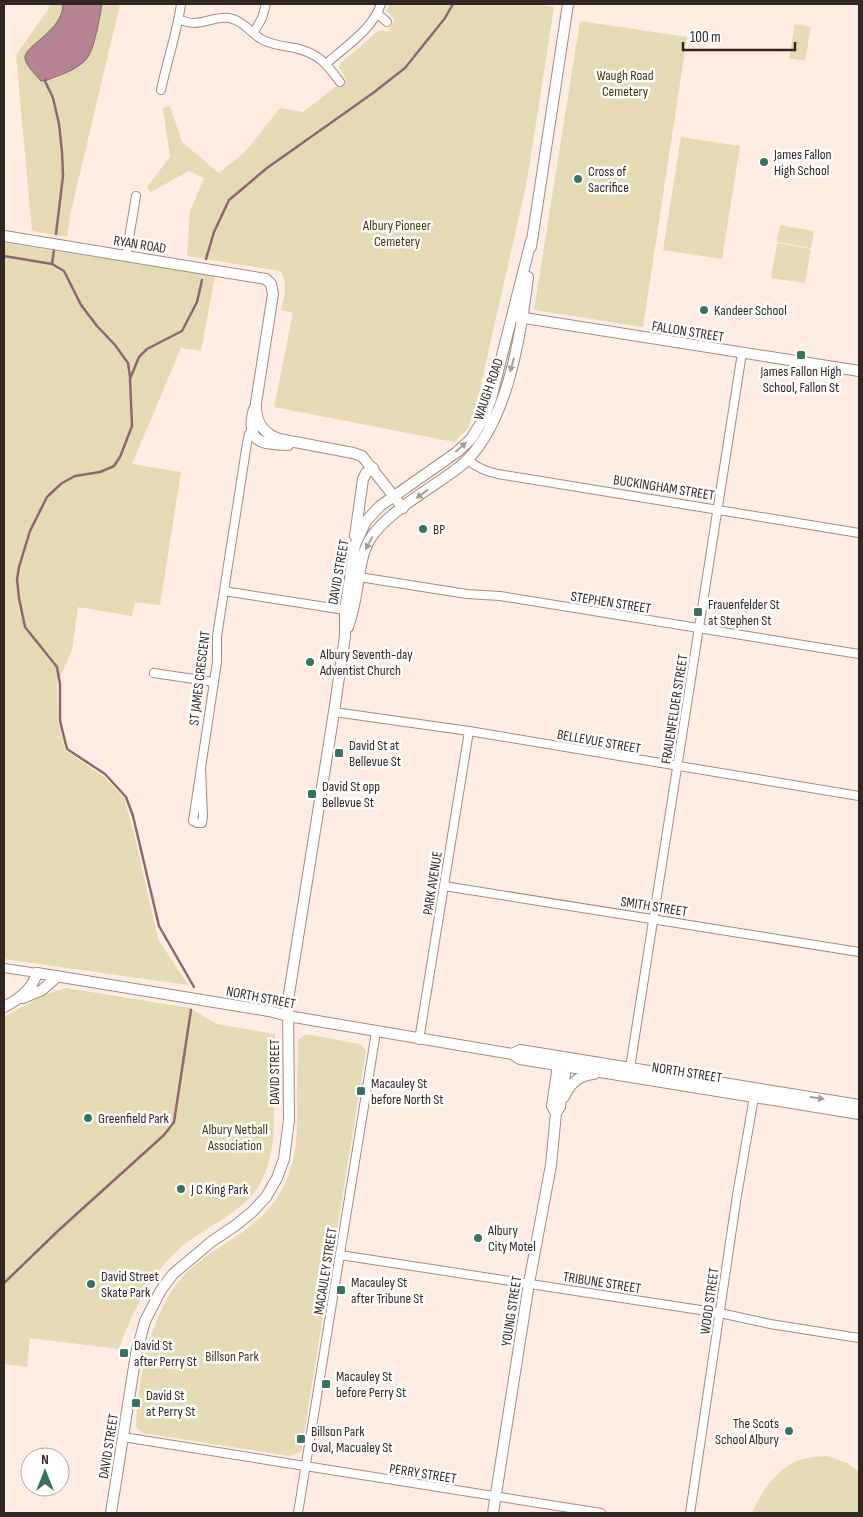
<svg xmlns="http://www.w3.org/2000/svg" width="863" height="1517" font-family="'Sofia Sans Condensed',sans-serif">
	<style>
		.green { fill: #e4dbb4 }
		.water { fill: #b58392; stroke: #8d6871 }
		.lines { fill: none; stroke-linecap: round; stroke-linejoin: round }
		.stream { stroke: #8d6871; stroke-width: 2.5 }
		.street-casing { stroke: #a08b81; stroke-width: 10 }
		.secondary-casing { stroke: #a08b81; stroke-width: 12 }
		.street { stroke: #fff; stroke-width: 8 }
		.secondary { stroke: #fff; stroke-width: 10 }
		.oneway { fill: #a29e9c }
		.poi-dot { fill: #37745f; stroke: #fff; stroke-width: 2 }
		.labels { text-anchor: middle; stroke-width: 5; stroke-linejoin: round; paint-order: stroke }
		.park-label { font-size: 14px; fill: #413811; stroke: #fff }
		.poi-label { font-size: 14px; fill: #312824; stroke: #fff; text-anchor: start }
		.street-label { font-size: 14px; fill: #312824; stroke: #fff }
	</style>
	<rect width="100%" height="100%" fill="#ffece3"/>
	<!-- green -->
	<path class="green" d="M48,4h72l-49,207 -4,26 -35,-6 -16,-176 33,-47z
		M390,4h146l18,3 -27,174 -50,221 -9,26 -14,14 -180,-35 19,-94 -12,-3c3,-15 8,-26 -1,-39l-93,-15 3,-44 14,-34 -15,-7 -38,21 -4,-5 23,-30 -7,-49 7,-2 12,36 37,31 26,-21 35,-44 23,4 43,-33 -7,-11 2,-5 37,-32h10l7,-12 -9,-8z
		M580,21l107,16 -44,290 -109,-17z
		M795,24l16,3 -6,34 -16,-3z
		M681,137l59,9 -18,113 -59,-9z
		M780,225l34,6 -3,17 -34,-6z
		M4,243l211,33 -14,75 -20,-3 -49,116 49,8 -21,133 -25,-3 -3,14 -54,-9 -6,43 -15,34 1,37 7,29 39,27 20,21 10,35 24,106 30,46 -184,-26z
		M777,243l34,6 -6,34 -34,-5z
		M66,988l124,20 27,16 58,10c0,22 0,44 -1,65 0,29 1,52 -11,79 -16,35 -57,47 -84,71 -29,26 -47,63 -60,100l-89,-11 -3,29 -23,-3v-347l40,-22z
		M306,1034l54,10 6,6 -65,402 -12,4 -146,-23 -7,-6c2,-52 16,-128 59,-162 37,-30 71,-38 92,-86 12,-28 10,-57 10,-86 0,-18 1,-35 1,-53z
		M827,1456l20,7 12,9v41h-107c8,-18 22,-41 41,-50 11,-6 23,-6 34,-7z"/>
	<!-- water -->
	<path class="water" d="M63,4h39c-2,12 -7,42 -14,53 -9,13 -29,18 -43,24h-4c-5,-6 -14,-14 -16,-22 -3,-13 38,-27 38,-55z"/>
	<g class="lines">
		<!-- stream -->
		<path class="stream" d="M46,79l-1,2 8,17 6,26 3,28 1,24 -7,58
			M54,250l-2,14 12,7 17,34 16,21 18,19 13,18 2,14
			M4,256l48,8
			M206,259l8,-27 15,-32 38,-32 106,-75 32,-25 40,-50 8,-14
			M194,987l-35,-61 -26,-110 -7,-19 -21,-23 -38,-25 -7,-28v-37l-3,-17 -32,-40 -6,-29 -2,-19 2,-12 11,-36 17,-34 15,-14 13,-7 25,-4 14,-6 6,-9 12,-31 -2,-47 9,-22 8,-8 35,-18 15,-29 5,-22
			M4,1283l56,-54 104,-94 10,-13 17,-112"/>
		<defs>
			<path id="street" d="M378,14l9,8
				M179,20c5,1 10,3 15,3 12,0 22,-7 35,-5 13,2 21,14 32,21 10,6 22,7 34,9 23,5 32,16 45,34
				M254,32l8,-14 4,-14
				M327,63c20,-18 45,-33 54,-59
				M161,90c6,-29 16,-57 20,-86
				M126,256l10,-60
				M468,460c9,8 18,11 30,14l361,59
				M359,577l108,17 33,2 359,58
				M224,591l121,19
				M154,673l60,9
				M334,712l135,19 390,65
				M201,768l2,48 -1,7h-5l-4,-2 21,-139 3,-20v-26l30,-193 2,-9 5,-5
				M444,886l415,66
				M4,968l33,5
				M419,1040l50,-309
				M630,1068l112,-715
				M340,1255l380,58 50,11 89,14
				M123,1437l478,76
				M298,1513l78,-481
				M690,1513l47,-318 17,-98"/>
			<path id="secondary" d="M4,236l262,43 5,5 2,10 -17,109c-1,18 6,30 23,36l74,14 9,3 41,52
				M531,247l37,-243
				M518,317l341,54
				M254,409c-9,33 6,35 34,36
				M355,536l8,-57 3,-6 7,-5
				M348,627c2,-7 5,-15 6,-22 5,-21 5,-47 16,-66 17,-27 62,-51 88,-71 49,-37 63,-134 70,-191
				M23,998l19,-8 16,-14
				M4,1007c15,-8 28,-17 33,-34l232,38 19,5 224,38 8,5 339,55
				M512,1054l8,-4 339,55
				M564,1097c6,-14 15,-22 30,-23
				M556,1113l-4,-7 6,-41 3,-4
				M111,1513l25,-159 9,-33 16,-31 12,-16 38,-32 25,-17 16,-13 14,-15 11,-19 7,-19 5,-39 -1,-120 46,-288 11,-76v-26l10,-65 11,-24 14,-15 77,-54 14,-13 13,-21 7,-19 40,-158
				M493,1513l36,-230 22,-118 5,-52 4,-6 6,-40 -3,-9"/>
		</defs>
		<!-- street casing -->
		<use href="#street" class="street-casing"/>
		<!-- secondary casing -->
		<use href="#secondary" class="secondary-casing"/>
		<!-- street -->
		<use href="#street" class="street"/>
		<!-- secondary -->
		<use href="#secondary" class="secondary"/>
	</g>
	<!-- one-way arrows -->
	<defs><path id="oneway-solid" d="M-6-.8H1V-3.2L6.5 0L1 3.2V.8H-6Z" transform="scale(1.25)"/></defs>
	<g class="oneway">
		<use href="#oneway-solid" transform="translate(512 365) rotate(106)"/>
		<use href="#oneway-solid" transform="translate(461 447) rotate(-41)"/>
		<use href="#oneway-solid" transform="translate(422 494) rotate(144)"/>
		<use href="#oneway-solid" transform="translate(369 543) rotate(118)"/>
		<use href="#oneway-solid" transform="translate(817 1098) rotate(9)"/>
	</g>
	<!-- markers -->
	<g class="poi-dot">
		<circle cx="764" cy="162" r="5"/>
		<circle cx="578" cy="179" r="5"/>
		<circle cx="704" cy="310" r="5"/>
		<rect x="796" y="350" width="10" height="10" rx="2.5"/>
		<circle cx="423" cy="529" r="5"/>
		<rect x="693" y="607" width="10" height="10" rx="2.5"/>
		<circle cx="310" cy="662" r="5"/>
		<rect x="334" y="748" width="10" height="10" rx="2.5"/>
		<rect x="307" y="789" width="10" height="10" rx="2.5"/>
		<rect x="356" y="1086" width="10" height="10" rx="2.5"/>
		<circle cx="88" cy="1118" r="5"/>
		<circle cx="181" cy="1189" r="5"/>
		<circle cx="478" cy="1238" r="5"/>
		<circle cx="91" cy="1284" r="5"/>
		<rect x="336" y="1285" width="10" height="10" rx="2.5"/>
		<rect x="119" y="1348" width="10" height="10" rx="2.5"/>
		<rect x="321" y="1379" width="10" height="10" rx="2.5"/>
		<rect x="131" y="1398" width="10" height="10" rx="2.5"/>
		<circle cx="789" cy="1431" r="5"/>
		<rect x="296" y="1434" width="10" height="10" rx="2.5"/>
	</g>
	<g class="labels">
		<!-- park labels -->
		<g class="park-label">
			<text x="625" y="80">Waugh Road<tspan x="625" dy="16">Cemetery</tspan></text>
			<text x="397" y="230">Albury Pioneer<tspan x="397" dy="16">Cemetery</tspan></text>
			<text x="235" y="1134">Albury Netball<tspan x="235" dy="16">Association</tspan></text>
			<text x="232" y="1361">Billson Park</text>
		</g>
		<!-- poi labels -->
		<g class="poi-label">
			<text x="774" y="159">James Fallon<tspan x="774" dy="16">High School</tspan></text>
			<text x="588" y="176">Cross of<tspan x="588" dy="16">Sacrifice</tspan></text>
			<text x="714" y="315">Kandeer School</text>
			<text x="801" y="376" text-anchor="middle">James Fallon High<tspan x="801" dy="16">School, Fallon St</tspan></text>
			<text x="433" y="534">BP</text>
			<text x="708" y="609">Frauenfelder St<tspan x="708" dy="16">at Stephen St</tspan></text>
			<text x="320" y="659">Albury Seventh-day<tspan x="320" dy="16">Adventist Church</tspan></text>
			<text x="349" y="750">David St at<tspan x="349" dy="16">Bellevue St</tspan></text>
			<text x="322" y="791">David St opp<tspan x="322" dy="16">Bellevue St</tspan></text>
			<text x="371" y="1088">Macauley St<tspan x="371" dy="16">before North St</tspan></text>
			<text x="98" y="1123">Greenfield Park</text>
			<text x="191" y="1194">J C King Park</text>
			<text x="488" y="1235">Albury<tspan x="488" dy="16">City Motel</tspan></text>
			<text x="101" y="1281">David Street<tspan x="101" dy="16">Skate Park</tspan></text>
			<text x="351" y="1287">Macauley St<tspan x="351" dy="16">after Tribune St</tspan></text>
			<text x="134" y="1350">David St<tspan x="134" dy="16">after Perry St</tspan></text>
			<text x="336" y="1381">Macauley St<tspan x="336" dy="16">before Perry St</tspan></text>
			<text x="146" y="1400">David St<tspan x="146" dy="16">at Perry St</tspan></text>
			<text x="779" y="1428" text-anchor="end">The Scots<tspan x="779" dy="16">School Albury</tspan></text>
			<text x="311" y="1436">Billson Park<tspan x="311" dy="16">Oval, Macualey St</tspan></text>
		</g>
		<!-- street labels -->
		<g class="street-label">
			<text transform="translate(140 244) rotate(9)" y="5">RYAN ROAD</text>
			<text transform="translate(688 331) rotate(9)" y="5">FALLON STREET</text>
			<text transform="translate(488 389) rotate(-71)" y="5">WAUGH ROAD</text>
			<text transform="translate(664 487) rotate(9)" y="5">BUCKINGHAM STREET</text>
			<text transform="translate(338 572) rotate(-80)" y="5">DAVID STREET</text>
			<text transform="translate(611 602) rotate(9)" y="5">STEPHEN STREET</text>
			<text transform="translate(199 678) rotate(-83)" y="5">ST JAMES CRESCENT</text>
			<text transform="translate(674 709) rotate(-81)" y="5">FRAUENFELDER STREET</text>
			<text transform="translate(599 741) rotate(10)" y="5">BELLEVUE STREET</text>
			<text transform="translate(432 883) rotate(-81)" y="5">PARK AVENUE</text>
			<text transform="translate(654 906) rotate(9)" y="5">SMITH STREET</text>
			<text transform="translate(261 997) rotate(11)" y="5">NORTH STREET</text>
			<text transform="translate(274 1072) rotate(-90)" y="5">DAVID STREET</text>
			<text transform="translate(687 1072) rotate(9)" y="5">NORTH STREET</text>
			<text transform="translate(325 1271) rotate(-81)" y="5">MACAULEY STREET</text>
			<text transform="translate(602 1282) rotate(9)" y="5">TRIBUNE STREET</text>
			<text transform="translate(709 1301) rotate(-82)" y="5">WOOD STREET</text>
			<text transform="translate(511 1311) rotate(-81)" y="5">YOUNG STREET</text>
			<text transform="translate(108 1446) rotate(-81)" y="5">DAVID STREET</text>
			<text transform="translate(423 1473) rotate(9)" y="5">PERRY STREET</text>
		</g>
	</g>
	<!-- border -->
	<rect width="863" height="1517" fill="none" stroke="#312824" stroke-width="10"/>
	<!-- north arrow -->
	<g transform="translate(45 1472)"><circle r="24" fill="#ffffff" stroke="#ada9a7"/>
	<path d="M0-4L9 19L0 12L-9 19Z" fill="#37745f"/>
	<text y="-8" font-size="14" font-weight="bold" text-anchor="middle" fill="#312824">N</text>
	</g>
	<!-- scale -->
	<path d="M683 42v8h112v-8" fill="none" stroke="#312824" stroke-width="2.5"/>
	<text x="690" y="42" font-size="15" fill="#312824" stroke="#ffffff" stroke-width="4" paint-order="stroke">100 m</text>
</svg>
